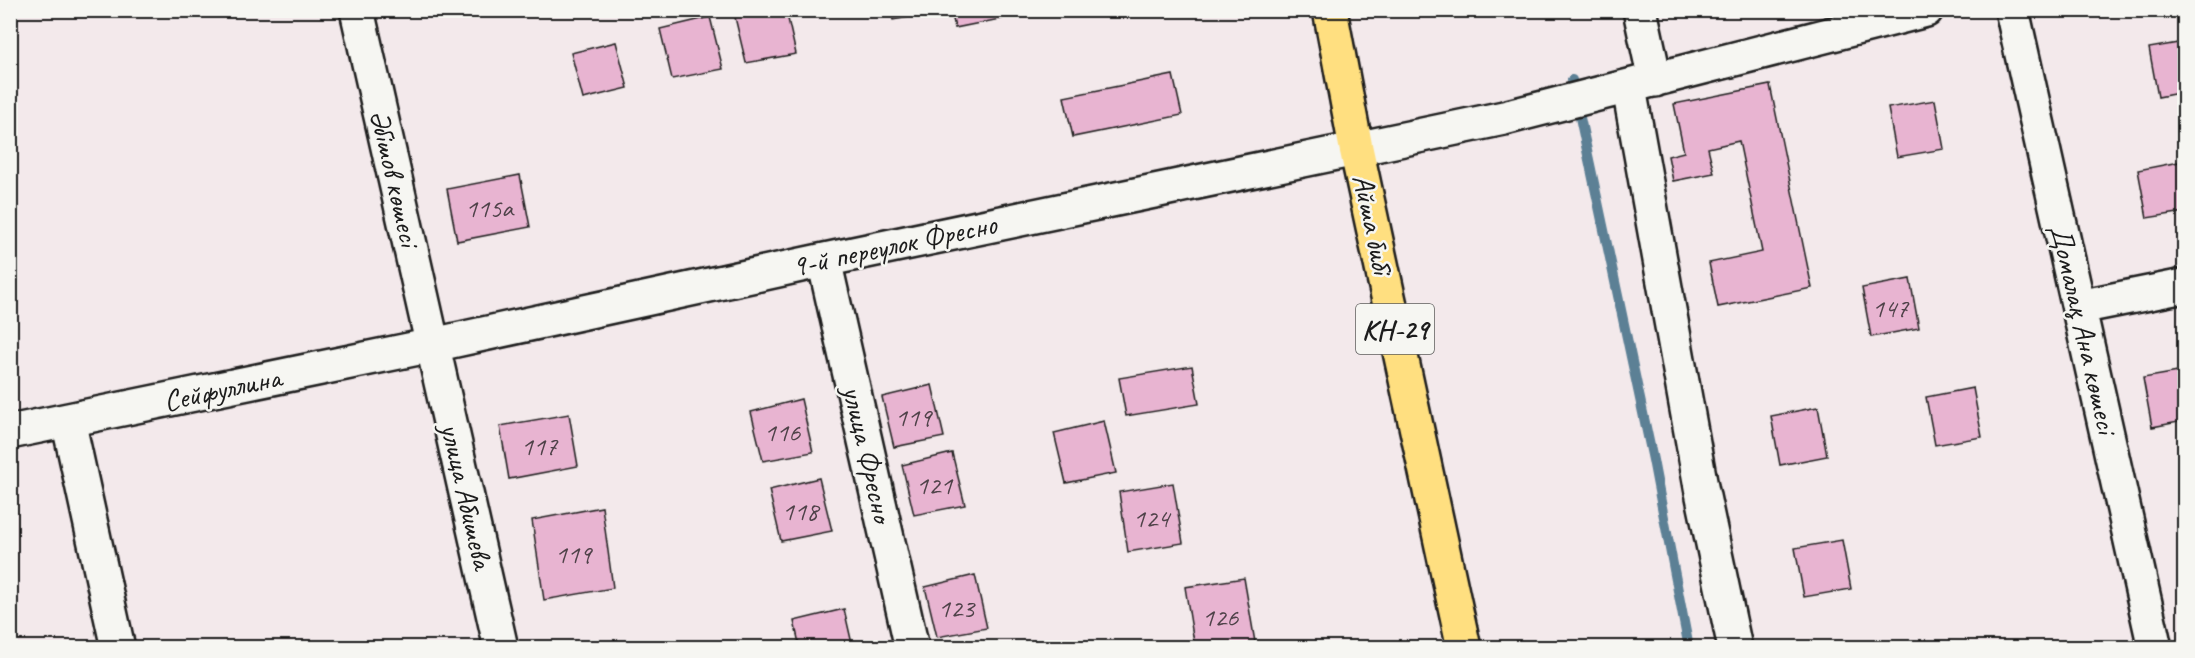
<svg xmlns="http://www.w3.org/2000/svg" width="2195" height="658" font-family="Caveat,sans-serif">
	<style>
		.lines { fill: none; stroke-linecap: round; stroke-linejoin: round }
		.stream { stroke: #5c8095; stroke-width: 10 }
		.building { fill: #e8b4d1; stroke: #1c1c1c; stroke-width: 1.5 }
		.minor-casing { stroke: #1c1c1c; stroke-width: 38 }
		.major-casing { stroke: #1c1c1c; stroke-width: 38 }
		.minor { stroke: #f6f6f2; stroke-width: 33 }
		.major { stroke: #ffdf80; stroke-width: 33 }
		.labels { text-anchor: middle; stroke-width: 5; stroke-linejoin: round; paint-order: stroke }
		.number-label { font-size: 27px; fill: #4f4249 }
		.shield { fill: #f6f6f2; stroke: #5d5d5c; stroke-width: 1.5 }
		.shield-label { font-size: 28px; font-weight: bold; fill: #1c1c1c }
		.street-label { font-size: 30px; fill: #1c1c1c; stroke: #f6f6f2 }
	</style>
	<rect width="100%" height="100%" fill="#f3e9eb"/>
	<filter id="ink" filterUnits="userSpaceOnUse"><feTurbulence type="fractalNoise" baseFrequency=".0167" numOctaves="2"/><feDisplacementMap in="SourceGraphic" scale="12" xChannelSelector="R" yChannelSelector="G"/><feConvolveMatrix kernelMatrix="1 2 1 2 8 2 1 2 1" color-interpolation-filters="sRGB"/></filter>
	<g filter="url(#ink)">
		<g class="lines">
			<!-- stream -->
			<path class="stream" d="M1572,80l81,380 36,188"/>
		</g>
		<!-- building -->
		<path class="building" d="M745,10h41l10,44 -50,9 -12,-50z
			M890,10h53v1l-50,9z
			M951,10h52l2,8 -50,10z
			M710,17l13,52 -51,10 -12,-50z
			M616,42l12,46 -45,11 -12,-46z
			M2184,42v50l-26,5 -9,-49z
			M1173,75l9,40 -109,22 -9,-40z
			M1770,85l42,203 -94,19 -9,-44 53,-11 -23,-111 -31,7 6,25 -41,8 -5,-25 16,-4 -10,-48z
			M1935,100l9,49 -47,8 -9,-49z
			M2184,161v51l-37,6 -9,-48z
			M520,175l10,52 -73,14 -10,-52z
			M1910,279l9,49 -48,9 -9,-49z
			M1192,366l7,38 -73,12 -7,-38z
			M2184,371v50l-32,6 -9,-49z
			M932,385l12,52 -50,10 -12,-50z
			M1973,388l9,49 -47,8 -9,-48z
			M801,399l12,53 -50,9 -12,-49z
			M1818,407l9,49 -47,9 -9,-49z
			M569,414l9,52 -69,13 -9,-53z
			M1104,421l12,52 -50,10 -12,-50z
			M952,453l13,52 -51,10 -12,-50z
			M819,478l13,53 -51,10 -12,-51z
			M1173,483l10,60 -55,9 -9,-60z
			M602,507l11,81 -69,12 -12,-80z
			M1842,540l9,49 -47,8 -9,-49z
			M975,575l12,53 -50,9 -12,-50z
			M1244,578l12,70h-61l-10,-61z
			M844,609l9,39h-53l-6,-27z"/>
		<g class="lines">
			<defs>
				<path id="minor" d="M357,10l144,638
					M1640,10l15,70
					M2012,10l143,638
					M1629,88l72,399 34,161
					M824,260l88,388
					M2079,307l105,-21
					M68,420l50,228
					M10,432l423,-87 391,-85 680,-142 422,-108"/>
				<path id="major" d="M1330,10l26,138 108,500"/>
			</defs>
			<!-- minor casing -->
			<use href="#minor" class="minor-casing"/>
			<!-- major casing -->
			<use href="#major" class="major-casing"/>
			<!-- minor -->
			<use href="#minor" class="minor"/>
			<!-- major -->
			<use href="#major" class="major"/>
		</g>
	</g>
	<g class="labels">
		<!-- number labels -->
		<g class="number-label">
			<text x="489" y="217">115а</text>
			<text x="1890" y="317">147</text>
			<text x="913" y="426">119</text>
			<text x="782" y="441">116</text>
			<text x="539" y="455">117</text>
			<text x="934" y="494">121</text>
			<text x="800" y="520">118</text>
			<text x="1151" y="527">124</text>
			<text x="573" y="563">119</text>
			<text x="956" y="617">123</text>
			<text x="1220" y="626">126</text>
		</g>
		<!-- shield labels -->
		<rect class="shield" x="1356" y="304" width="78" height="50" rx="4.5"/>
		<g class="shield-label">
			<text x="1395" y="339">КН-29</text>
		</g>
		<!-- street labels -->
		<g class="street-label">
			<text transform="translate(395 178) rotate(77)" y="10">Әбішов көшесі</text>
			<text transform="translate(1373 224) rotate(78)" y="10">Айша бибі</text>
			<text transform="translate(894 245) rotate(-12)" y="10">9-й переулок Фресно</text>
			<text transform="translate(2084 329) rotate(77)" y="10">Домалақ Ана көшесі</text>
			<text transform="translate(222 389) rotate(-12)" y="10">Сейфуллина</text>
			<text transform="translate(868 454) rotate(77)" y="10">улица Фресно</text>
			<text transform="translate(467 496) rotate(77)" y="10">улица Абишева</text>
		</g>
	</g>
	<!-- margin -->
	<rect width="2195" height="658" fill="none" stroke="#f6f6f2" stroke-width="36"/>
	<rect x="18" y="18" width="2159" height="622" fill="none" stroke="#1c1c1c" stroke-width="2" filter="url(#ink)"/>
</svg>
